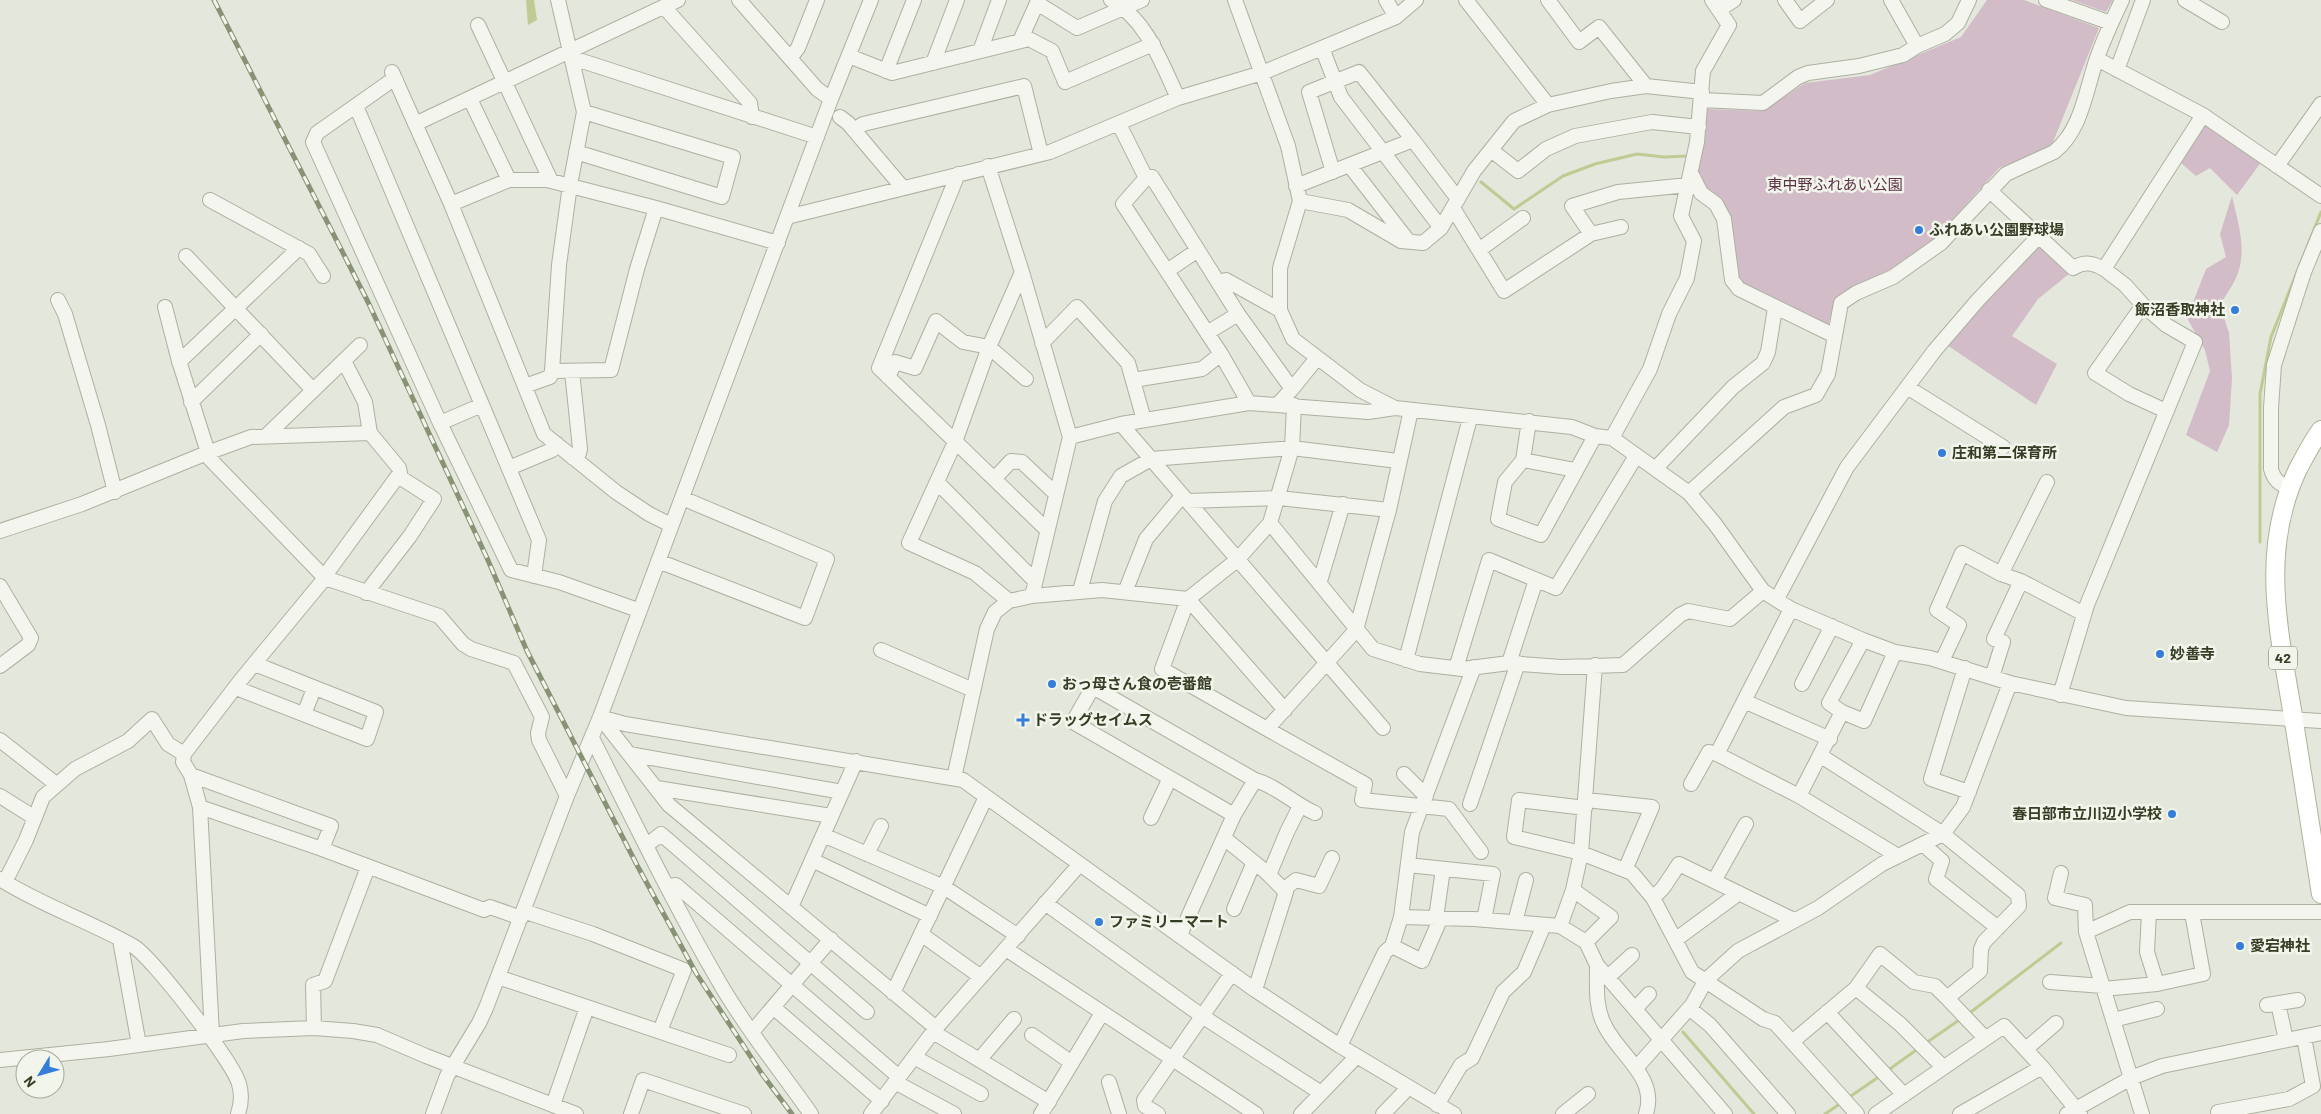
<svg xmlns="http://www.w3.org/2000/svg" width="2321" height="1114" font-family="Barlow,'Noto Sans JP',sans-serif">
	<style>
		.green { fill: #d2bcc8 }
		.water { fill: #becb93 }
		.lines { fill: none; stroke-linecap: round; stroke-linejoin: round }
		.stream { stroke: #becb93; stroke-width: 3 }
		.minor-casing { stroke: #acb1a0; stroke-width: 16 }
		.major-casing { stroke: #acb49a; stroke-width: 20 }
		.minor { stroke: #f3f5ee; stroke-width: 14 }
		.major { stroke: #fff; stroke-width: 18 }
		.rail-casing { stroke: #889274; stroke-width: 5 }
		.rail { stroke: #f2f5eb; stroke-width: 3; stroke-dasharray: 9; stroke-linecap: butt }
		.poi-dot { fill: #347dd9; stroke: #f2f5eb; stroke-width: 2 }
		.labels { text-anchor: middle; stroke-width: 5; stroke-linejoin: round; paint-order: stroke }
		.shield { fill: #f2f5eb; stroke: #6e7560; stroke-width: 1 }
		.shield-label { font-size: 14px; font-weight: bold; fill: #353e24 }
		.park-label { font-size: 15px; fill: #5b3045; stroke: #f2f5eb }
		.poi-label { font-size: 15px; font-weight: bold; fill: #353e24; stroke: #f2f5eb; text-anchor: start }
	</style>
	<rect width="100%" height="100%" fill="#e4e7db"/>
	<!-- green -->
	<path class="green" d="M1987,0h37l75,28 -48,119 -52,21 -63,70 -47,32 -54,29 -7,27 -96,-46 -6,-71 -35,-36 17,-64 55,2 42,-28 65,-8 91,-38z
		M2072,0h41l-7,12z
		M2206,122l56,39 -25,34 -27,-27 -14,8 -16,-14z
		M2232,196c6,27 16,55 4,82 -4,9 -11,18 -16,27l9,28 3,45 -3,47 -12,27 -31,-17 24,-64 -5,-21 -18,-32 19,-49 20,-12 -6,-23z
		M2039,246l31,27 -32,26 -26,37 45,28 -21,41 -89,-60 36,-43z"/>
	<!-- water -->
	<path class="water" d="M526,0h8l3,20 -9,5z"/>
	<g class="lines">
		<!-- stream -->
		<path class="stream" d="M1481,182l33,27 49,-33 32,-12 42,-10 27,3 25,-1
			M2260,542v-148l11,-57 50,-125
			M1967,1015l94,-72
			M1683,1032l71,82
			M1926,1043l36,-25
			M1887,1071l32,-23
			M1848,1098l32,-22
			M1825,1114l16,-11"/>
		<defs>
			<path id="minor" d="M739,0l78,89 14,10
				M1111,0c36,20 50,62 67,98
				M1235,0l53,146 12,55 -20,67v42l13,29 67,51 35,18
				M1386,0l10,17
				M1466,0l82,105
				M1548,0l31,42 20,-15 47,59
				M1785,0l15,21 27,-21
				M1891,0l26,46
				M2046,0l65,23
				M2185,0l37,22
				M664,7l86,96 2,14
				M1720,9l14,-9
				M478,25l73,156
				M1020,41l17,-38 40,25 65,-28
				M1322,48l19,49 100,131
				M980,51l19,-51
				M849,56l43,17 137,-34 23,12 13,31 88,-38
				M790,58l8,-10 19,-48
				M2097,59l106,56 118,81
				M574,63l8,-2 235,76
				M933,63l24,-63
				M2117,70l26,-70
				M886,71l28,-71
				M392,72l59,132 93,230 72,58 33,22 22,11
				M396,80l-8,3 -71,50 -4,9 127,281 71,147 48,12 79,28
				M470,99l39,81
				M1702,100l61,3 35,-26 10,-4 51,-7 44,-11 14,-9 28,-12 13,-11 11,-23
				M354,107l5,6 180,427 -5,36
				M840,117l8,6 55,65
				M415,124l263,-124
				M1119,124l27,54 6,-1 86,137 54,75 -13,14
				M854,130l9,-6 161,-38 17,68
				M1413,140l45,59
				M1491,150l27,21 28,-22 29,-13 77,-14 47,5
				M576,152l146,45 11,-40 -149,-45
				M988,166l34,106 -33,75 -34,95 -46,101 66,30 34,28
				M1350,166l59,76
				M2277,166l44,-62
				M1691,173l10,20 15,11 8,15 8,61 7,9 96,47
				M958,174l-79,194 168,162
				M1146,178l-23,26 98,150 28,49
				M1296,186l117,-46 -54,-68 -50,20 24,80
				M1989,190l84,78c12,-7 20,-5 31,1l99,-154
				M210,200l99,54 14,22
				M1300,201l48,9 53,31 22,2 18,-15 33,-57 40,-50 34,-16 63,-14 35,-5 56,6
				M451,204l58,-24h38l109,28 122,35
				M1453,208l51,83 87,-57
				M787,217l263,-65 128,-54 84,-25 134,-56 20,-17
				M1621,227l-30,7 -19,-28 46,-14 70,-7
				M1479,250l44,-32
				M186,256l127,134
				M1167,271l31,-21
				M1022,272l48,165 -38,159
				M1219,282l7,-2 54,30
				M58,300l7,14 33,111 17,67
				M2143,305l-48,68 34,21 37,17
				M165,307l14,54 31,98 115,119 114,38 24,28 8,5 43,14 28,54 -4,16 1,7 28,56
				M1207,333l31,-19
				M1042,343l35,-36 51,56 16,57
				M344,361l21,41 5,31 29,35 2,10 33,21 -24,37 -44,57
				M179,362l120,-114
				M552,371l59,-1 26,-101 19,-61
				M572,371l8,78 -1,4 -6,5
				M888,377l7,-15 20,6 21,-47 27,21 26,5 37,32
				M1133,380l69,-11 19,-15
				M525,386l25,-9 2,-6 7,-106 11,-80 14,-73 -26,-112
				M1907,387l96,60
				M1292,389l25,-31
				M191,402l70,-68
				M1294,405l-2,43 -22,75 -33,37 -49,39 -26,70 105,60 89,-99 33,-120 22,-100
				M1529,421l-6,39 -18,22 -7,37 43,16 54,-99
				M440,423l42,-18
				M1121,424l262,304
				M266,436l94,-91
				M1070,437l51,-13 128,-21 119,9 27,-4 177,19 23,9 17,2 77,55 26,31 48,67 28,18 72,31 32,12 35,6 80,25 116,25 195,13
				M1612,438l38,-69 19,-55 18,-36 7,-37 -13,-25 16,-74 6,-71 26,-46 -17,-25
				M1523,460l52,10
				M509,468l43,-18 5,-6
				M1655,469l78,-82 30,-24 5,-11 7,-44
				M994,479l17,-18 11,1 34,32
				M937,482l98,99
				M2047,482l-46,92 20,7 63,33
				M2290,488c-11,-4 -16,-8 -19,-19v-61l3,-43 30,-93 17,-41
				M1689,493l95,-86 32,-12 12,-21 13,-71 15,-10 37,-16 48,-34 65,-69 48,-22c28,-22 32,-63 43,-94 7,-20 16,-39 25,-58
				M1187,501l92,-3 110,12
				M1270,523l103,126 47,15 42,5 47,-6 52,4 62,-2 57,-50 8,-4 42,8 33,-28
				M0,531l82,-27 125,-51 44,-16 119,-4
				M658,561l147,57 22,-59 -145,-61
				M324,577l76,-104
				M1320,581l23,-77
				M0,586l31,52 -3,7 -28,21
				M1080,591l25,-90 16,-25 30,-17 141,-11 106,13
				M1125,592l21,-53 36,-43
				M1777,599l70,-132 88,-117 43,-50 60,-63
				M881,650l92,40
				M1406,660l64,-242
				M1942,661l17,-36 -22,-15 25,-57 39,21
				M1509,663l27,-83
				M1456,668l33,-108 67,28 80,-132
				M1965,668l-34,111 38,13
				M1992,677l11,-35 -9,-3 27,-58
				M1802,684l30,-58
				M236,688l131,51 9,-27 -121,-48
				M2060,695l27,-90 108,-263 -29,-17 -23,-20 -18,-20 -21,-16
				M1744,701l86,38
				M1842,712l22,9 31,-69
				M304,714l10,-25
				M600,717l25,7 338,56 292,210 85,56 114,68
				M600,717l69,88 267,223
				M1267,729l98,55 -3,16 87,9 32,43
				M592,738c41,81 80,163 126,242 27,47 62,90 93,134
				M0,740l56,44
				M629,754l213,38
				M1717,754l74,-145
				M1821,756l122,78 75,61 1,11 -35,36 -3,7 -1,22 -33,27 38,40
				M1404,774l22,22
				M191,775l140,51 -9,23
				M954,778l33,-149 8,-17 14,-11 23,-5 70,-6 86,9 97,111
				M1255,780l-21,35 -161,-93 20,-35 162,93c22,6 39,24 60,33
				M1691,784l18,-32 8,2 82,42 99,60
				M657,788l174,28
				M0,796l35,22
				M1799,796l43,-84 -13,-9 34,-63
				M1586,800l66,7 -27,63
				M1470,804l48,-141
				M200,807l122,42 162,61 6,-3 31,11
				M1585,808l-66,-8 -5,37 67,16 51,20 21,25 39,74 71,47 12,4 82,91
				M1151,818l19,-40
				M823,835l121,52 74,49
				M1224,838l42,34 20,20 -31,98
				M647,845l14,-11 206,178
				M1924,845l18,16 -6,18 62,49
				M867,854l14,-28
				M812,860l118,56
				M1408,865l85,9 -9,46
				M2061,873l-6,25 30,7 1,27
				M1269,875l18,-43 13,-26
				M0,879c42,27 90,42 133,67 18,10 101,117 106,138 3,10 2,21 -1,30
				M1714,881l32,-57
				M5,882l21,-42 17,-43 32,-28 53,-28 24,-22 16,25 16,10
				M668,886l8,-1 223,192
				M1283,890l13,-10 23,6 13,-28
				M1573,890l38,27 -25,25
				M1653,898l10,-10 16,-24 115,56
				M1045,903l157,113 119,77
				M791,907l65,-146
				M1234,909l20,-47
				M523,911l70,23 91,36 -24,61
				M2149,912l-2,40 10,32
				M1401,917l73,2 86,7 26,16 11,23 128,149
				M1515,922l11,-42
				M1560,926l13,-36 8,-37 14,-188
				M921,934l60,43
				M1180,935l54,-120
				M120,940l19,105
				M1675,940l64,-47
				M1392,946l30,15 17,-39 -3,-4 7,-49
				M1006,949l250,165
				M1597,965c0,21 -2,43 8,61 14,29 53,51 41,88
				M498,977l231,78
				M1607,978l25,-23
				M2050,982l53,4
				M1856,988l44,36 43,43
				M2103,989l54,-5 46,-10 -11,-61
				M893,993l93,-196
				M2278,1003l8,37
				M2267,1005l31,-5
				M773,1007l109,94
				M1689,1008l21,17 78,89
				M1635,1009l14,-15
				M1827,1012l77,83
				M2113,1020l44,-11
				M314,1028l-1,-43 12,-4 43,-114
				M752,1032l79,-93
				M933,1032l116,70
				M212,1034l-12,-227 -9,-32 -8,-13 1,-8 56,-73 85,-103
				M1032,1035l40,28
				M1792,1042l64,-54 24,-34 34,28 21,4 12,12
				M1340,1046l45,-94 7,-6 9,-29 11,-85 62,-165
				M2026,1049l30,-26
				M914,1057l67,37
				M0,1060l109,-11 134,-18 71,-3 39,3 24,4 49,21 150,58
				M979,1060l35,-41
				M1637,1067l55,-62 14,-25 32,-29 80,-43 64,-44 61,-30 20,-27 47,-124
				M895,1082l59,32
				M1109,1082l10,32
				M553,1105l34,-98
				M1437,1105l24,-40 11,-7 31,-66 21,-20 20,-47
				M433,1114l14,-38 32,-53 7,-15 81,-212 33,-79 231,-618 40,-99
				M631,1114l12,-34 101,34
				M871,1114l65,-86 143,-163
				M1041,1114l61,-101
				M1158,1114l-13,-8 -1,-6 88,-127
				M1301,1114l56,-58
				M1383,1114l25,-26
				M1563,1114l25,-20
				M1876,1114l128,-88 38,41 38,47
				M1960,1114l82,-47
				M2067,1114l64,-36 31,-12 159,-33
				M2142,1114l-56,-182 44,-20h191
				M2219,1114l-1,-2 71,-13 24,-13 -9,-49"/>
			<path id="major" d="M2321,430c-9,12 -16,26 -23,39 -40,84 -18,166 -4,253 9,57 18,115 27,172"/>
		</defs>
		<!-- minor casing -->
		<use href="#minor" class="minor-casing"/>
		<!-- major casing -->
		<use href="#major" class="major-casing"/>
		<!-- minor -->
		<use href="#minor" class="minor"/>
		<!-- major -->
		<use href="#major" class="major"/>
		<defs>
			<path id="rail" d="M214,0l154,302 119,256 40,93 111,216 58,106 66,101 30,40"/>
		</defs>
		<!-- rail casing -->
		<use href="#rail" class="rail-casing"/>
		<!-- rail -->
		<use href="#rail" class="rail"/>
	</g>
	<!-- markers -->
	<g class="poi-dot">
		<circle cx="1919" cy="230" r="5"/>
		<circle cx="2235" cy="310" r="5"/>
		<circle cx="1942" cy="453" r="5"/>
		<circle cx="2160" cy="654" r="5"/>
		<circle cx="1052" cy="684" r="5"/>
		<path d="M1020.5 712.5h5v5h5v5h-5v5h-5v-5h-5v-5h5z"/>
		<circle cx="2172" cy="814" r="5"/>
		<circle cx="1099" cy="922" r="5"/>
		<circle cx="2240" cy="946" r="5"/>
	</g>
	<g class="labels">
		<!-- shield labels -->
		<rect class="shield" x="2269" y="646.5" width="28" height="23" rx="4"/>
		<g class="shield-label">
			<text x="2283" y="663">42</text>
		</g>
		<!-- park labels -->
		<g class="park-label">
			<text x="1835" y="190">東中野ふれあい公園</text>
		</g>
		<!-- poi labels -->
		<g class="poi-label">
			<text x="1929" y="235">ふれあい公園野球場</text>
			<text x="2225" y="315" text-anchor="end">飯沼香取神社</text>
			<text x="1952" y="458">庄和第二保育所</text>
			<text x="2170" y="659">妙善寺</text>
			<text x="1062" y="689">おっ母さん食の壱番館</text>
			<text x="1033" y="725">ドラッグセイムス</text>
			<text x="2162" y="819" text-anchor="end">春日部市立川辺小学校</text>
			<text x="1109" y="927">ファミリーマート</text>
			<text x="2250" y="951">愛宕神社</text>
		</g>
	</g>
	<!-- north arrow -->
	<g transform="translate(40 1074) rotate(233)"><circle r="24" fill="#f2f5eb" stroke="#a6ac9b"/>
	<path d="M0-4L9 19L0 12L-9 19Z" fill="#347dd9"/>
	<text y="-8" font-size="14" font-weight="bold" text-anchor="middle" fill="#353e24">N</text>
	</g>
</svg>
